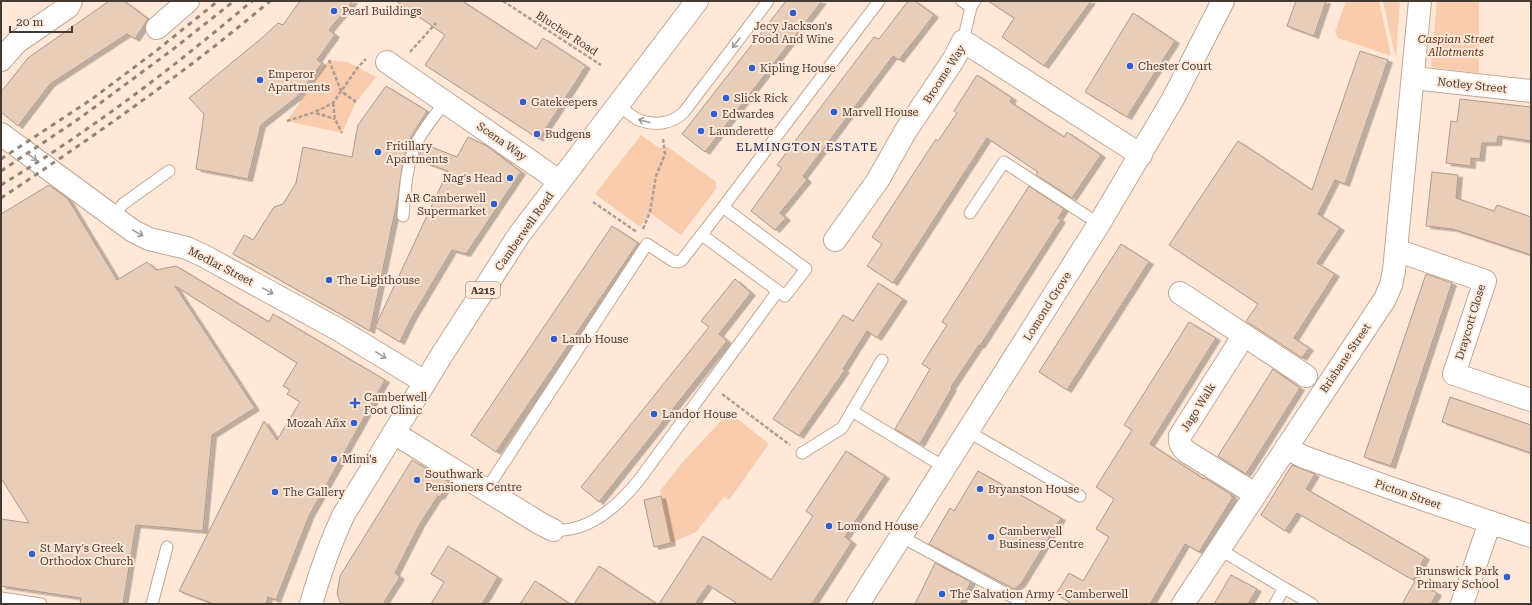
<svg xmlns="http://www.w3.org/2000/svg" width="1532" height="605" font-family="'Roboto Serif',serif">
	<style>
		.green { fill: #f8ccac }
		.building { fill: #e8cdb9; stroke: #b29885; filter: url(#shadow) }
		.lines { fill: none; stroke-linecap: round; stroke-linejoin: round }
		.lane-casing { stroke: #c2a794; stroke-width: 13 }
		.street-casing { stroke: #c2a794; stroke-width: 24 }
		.primary-casing { stroke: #c2a794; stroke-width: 24 }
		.path { stroke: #b09e92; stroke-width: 2.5; stroke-dasharray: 4 2; stroke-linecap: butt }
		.lane { stroke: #fff; stroke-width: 11 }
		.street { stroke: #fff; stroke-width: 22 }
		.primary { stroke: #fff; stroke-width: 22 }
		.rail { stroke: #938378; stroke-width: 3; stroke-dasharray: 5 5; stroke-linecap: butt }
		.oneway { stroke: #a29c98 }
		.poi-dot { fill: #315ecd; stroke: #ffe8d8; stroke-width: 1.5 }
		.labels { text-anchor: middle; stroke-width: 4; stroke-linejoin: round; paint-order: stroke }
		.shield { fill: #ffe8d8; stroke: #7d6e64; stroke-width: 1 }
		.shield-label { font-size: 10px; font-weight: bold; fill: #453a32 }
		.poi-label { font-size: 11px; fill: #453a32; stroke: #ffe8d8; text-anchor: start }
		.street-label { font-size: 11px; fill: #453a32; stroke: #ffe8d8 }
		.park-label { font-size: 11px; font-style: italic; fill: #5b3617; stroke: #ffe8d8 }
		.neighbourhood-label { font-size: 12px; letter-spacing: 1px; fill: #10265b; stroke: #ffe8d8 }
	</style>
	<defs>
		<filter id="shadow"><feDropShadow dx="4.5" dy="2.5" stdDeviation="0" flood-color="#0004"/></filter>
	</defs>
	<rect width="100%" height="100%" fill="#ffe8d8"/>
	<!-- green -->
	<path class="green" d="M1346,1h33l12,55 -53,-18 -3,-6z
		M1383,1h17l-4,55 -1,-1z
		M1437,1h42v72l-48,-6z
		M329,60l19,2 28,15 -20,25 -14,31 -55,-12z
		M641,135l18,13 9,-1 48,35v7l-35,46 -31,-22 -10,14 -45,-33z
		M729,412l40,32 -40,56 -5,-3 -28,35 -25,11 -11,-52 21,-27z"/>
	<!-- building -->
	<path class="building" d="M109,1h15l24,18 -13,20 -8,-5 -77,50 -32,42 -17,-14v-20l27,-34z
		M300,1h53l-24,29 6,5 -18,25 5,3 -25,34 -36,28 -13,54 -52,-10 8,-55 -15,-16 74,-61 15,-14 5,2z
		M396,1h66l74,48 7,-11 43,28 -47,73 -114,-74 20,-30z
		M786,1h36l-117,151 -23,-18z
		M908,1h7l19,14 -35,45 -6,-4 -90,120 4,4 -27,33 6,5 -11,12 -24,-19 31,-43 -5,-3 97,-128 5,2z
		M988,1h103l-47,65 -42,-29 12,-19z
		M1296,1h30l-12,35 -27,-10z
		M1133,13l42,28 -48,76 -42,-25z
		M1360,51l28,9 -43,124 -10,-4 -17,34 22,14 -23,35 18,11 -41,64 15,10 -7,10 -56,-37 12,-17 -89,-59 69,-104 74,49z
		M977,75l35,23 -2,4 54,35 3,-5 34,23 -29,43 -36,-23 2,-3 -51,-34 -94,145 -26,-17 15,-22 -10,-7 64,-98 2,2 19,-28 -3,-2z
		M386,86l41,25 -17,28 -7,22 -5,36 -28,134 -113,-64 -24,-13 11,-19 9,5 21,-33 9,-3 13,-21 7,-36 49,10 6,-32z
		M1460,99l71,8v34l-33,-5 -1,7h-15l-2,16 -9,-1v8l-25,-3 5,-42 6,1z
		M468,137l19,9 34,26 -55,82 -14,-4 -41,69 -11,23 -25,-15 73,-156 -30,-11 1,-4 5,-12 33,13z
		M1432,172l26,3 -2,23 38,13 3,-6 34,12v38l-78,-26 -27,-3z
		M49,185l19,14 49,81 30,-18 9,8 20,-4 93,56 4,-8 112,66 -76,136 -33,84 -8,-3 -2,7h-52l-35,-13 85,-170 13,19 23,-38 -13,-8 3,-4 -7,-4 14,-23 -122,-77 80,122 -43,27 -9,96 -67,-6 -13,79h-43l1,-6 -80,-12v-67l28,4 -28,-45v-264z
		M1029,186l35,23 -6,9 3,2 -81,126 -1,-1 -28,42 1,1 -32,56 -25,-15 35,-60 -8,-5 25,-39 -5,-3z
		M612,226l26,17 -142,209 -25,-17z
		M1121,244l28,18 -82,128 -28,-18z
		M1426,274l26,9 -61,183 -27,-9z
		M735,279l16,14 -32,41 8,7 -128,161 -18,-15 128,-160 -8,-6z
		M878,283l25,16 -26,39 -10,-7 -24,38 2,1 -46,66 -26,-17 70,-104 10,6z
		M1189,322l27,16 -66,106 54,35 1,-1 27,17 -1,1 2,1 -34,55 -14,-8 -35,60h-78l-16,-10 13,-21 14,8 26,-44 -13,-8 18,-30 -18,-12 36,-57 -8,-5z
		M1273,369l27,19 -54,86 -28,-18z
		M1450,397l81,28v28l-89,-31z
		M846,451l39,25 -40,61 7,5 -40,62h-74l-30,-19 -13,19h-36l44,-68 68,44 42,-64 -7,-5z
		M412,460l37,22 -9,15 -2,-1 -18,28 -25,49 5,4 -17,27h-42l-4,-10 3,-18z
		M1292,465l23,9 -9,15 119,68 -12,23 -116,-67 -12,18 -24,-16z
		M978,471l83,47 -40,66 -7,5 -85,-45 21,-36 4,3z
		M661,496l10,47 -17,4 -10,-47z
		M448,546l50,31 -16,27h-51l13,-22 -13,-8z
		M935,563l36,19 -11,22h-45z
		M599,566l58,38h-83z
		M1231,575l26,14 -9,15h-34z
		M535,581l35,23h-50z
		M1415,581l22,12 -6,11h-29z"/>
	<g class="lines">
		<defs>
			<path id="lane" d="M962,1l9,6
				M963,41l8,-34 4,-6
				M618,105c7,5 14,12 21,15 16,6 33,4 45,-8l84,-111
				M970,213l34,-51 95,62
				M403,216c2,-23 3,-49 12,-70 7,-16 20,-30 30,-44
				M113,217l10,-13 46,-33
				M702,235l76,56
				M852,411l92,56
				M967,431l113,65
				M802,453l40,-25 40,-68
				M486,490l161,-246 26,17 5,1 4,-2 41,-53
				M553,530c36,3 65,-24 86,-50l139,-189 7,5 21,-27 -83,-62 156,-206
				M900,536l120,65
				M1219,549l65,39
				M1,598l40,6
				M152,604l15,-57
				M1275,604l9,-16 28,16"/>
			<path id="street" d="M157,28l31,-27
				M1,60l16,-18 51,-35 3,-6
				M387,62l172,119
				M1413,78l118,13
				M1,134l132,97 16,8 38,9 17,8 135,74 86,52
				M835,240l43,-60 27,-48 49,-73 9,-18 178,114
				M1396,250l89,31 -31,93 77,26
				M1180,293l126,83
				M1244,335l-64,101c-1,7 1,11 7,16l68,42
				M394,433l147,91 12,6
				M1286,448l18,9 95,34 132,45
				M858,604l241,-380 74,-125 50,-98
				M1183,604l202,-305 6,-14 3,-14 26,-270
				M1462,604l28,-82"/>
			<path id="primary" d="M311,604c9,-31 19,-61 33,-90l99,-161 76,-118 178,-234"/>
		</defs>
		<!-- lane casing -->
		<use href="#lane" class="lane-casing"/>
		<!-- street casing -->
		<use href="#street" class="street-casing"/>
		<!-- primary casing -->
		<use href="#primary" class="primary-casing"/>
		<!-- path -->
		<path class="path" d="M503,1l98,64
			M410,52l26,-29
			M329,60l12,31 15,11
			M333,103l2,16 7,14
			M316,113l19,6
			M287,121l28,-9 18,-9 25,-36 8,-8
			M593,202l44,30
			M643,229l7,-17 6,-36 9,-22 -2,-15
			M722,394l68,51"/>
		<!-- lane -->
		<use href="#lane" class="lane"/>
		<!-- street -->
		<use href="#street" class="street"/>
		<!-- primary -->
		<use href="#primary" class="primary"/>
		<!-- rail -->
		<path class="rail" d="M1,159l91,-60 64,-48 62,-50
			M1,171l79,-53 92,-68 62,-49
			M1,185c89,-54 172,-117 251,-184
			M1,198c92,-61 184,-125 269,-197"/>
	</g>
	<!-- one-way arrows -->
	<defs><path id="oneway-shaft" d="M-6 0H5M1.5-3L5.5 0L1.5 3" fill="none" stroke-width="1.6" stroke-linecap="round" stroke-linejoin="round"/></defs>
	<g class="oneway">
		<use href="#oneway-shaft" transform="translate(736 43) rotate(127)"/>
		<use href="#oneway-shaft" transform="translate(644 121) rotate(-165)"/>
		<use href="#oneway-shaft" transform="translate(32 157) rotate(36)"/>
		<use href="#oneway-shaft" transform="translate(138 233) rotate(29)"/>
		<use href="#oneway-shaft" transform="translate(268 291) rotate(29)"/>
		<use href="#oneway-shaft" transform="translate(381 355) rotate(31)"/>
	</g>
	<!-- markers -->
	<g class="poi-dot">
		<circle cx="334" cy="11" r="4"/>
		<circle cx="793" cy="13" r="4"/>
		<circle cx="1130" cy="66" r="4"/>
		<circle cx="752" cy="68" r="4"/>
		<circle cx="260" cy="80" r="4"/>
		<circle cx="726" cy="98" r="4"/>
		<circle cx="523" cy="102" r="4"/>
		<circle cx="834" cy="112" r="4"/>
		<circle cx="714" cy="114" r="4"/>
		<circle cx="701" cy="131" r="4"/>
		<circle cx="537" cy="134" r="4"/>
		<circle cx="378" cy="152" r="4"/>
		<circle cx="510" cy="178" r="4"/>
		<circle cx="494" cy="204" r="4"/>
		<circle cx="329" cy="280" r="4"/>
		<circle cx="554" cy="339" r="4"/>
		<path d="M353 397h4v4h4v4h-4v4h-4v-4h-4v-4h4z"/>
		<circle cx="654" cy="414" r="4"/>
		<circle cx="354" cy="423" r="4"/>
		<circle cx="334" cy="459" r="4"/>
		<circle cx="417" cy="480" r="4"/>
		<circle cx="980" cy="489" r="4"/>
		<circle cx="275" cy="492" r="4"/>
		<circle cx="829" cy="526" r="4"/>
		<circle cx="991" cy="537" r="4"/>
		<circle cx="32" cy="554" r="4"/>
		<circle cx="1507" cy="577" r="4"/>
		<circle cx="942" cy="594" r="4"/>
	</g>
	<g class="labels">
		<!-- shield labels -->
		<rect class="shield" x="466" y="282" width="34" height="16" rx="3"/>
		<g class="shield-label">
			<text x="483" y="294">A215</text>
		</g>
		<!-- poi labels -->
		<g class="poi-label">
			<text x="342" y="15">Pearl Buildings</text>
			<text x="793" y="30" text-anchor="middle">Jecy Jackson's<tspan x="793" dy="13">Food And Wine</tspan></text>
			<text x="1138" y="70">Chester Court</text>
			<text x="760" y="72">Kipling House</text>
			<text x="268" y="78">Emperor<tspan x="268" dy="13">Apartments</tspan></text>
			<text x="734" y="102">Slick Rick</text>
			<text x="531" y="106">Gatekeepers</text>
			<text x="842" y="116">Marvell House</text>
			<text x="722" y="118">Edwardes</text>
			<text x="709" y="135">Launderette</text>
			<text x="545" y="138">Budgens</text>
			<text x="386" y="150">Fritillary<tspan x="386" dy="13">Apartments</tspan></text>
			<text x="502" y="182" text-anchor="end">Nag's Head</text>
			<text x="486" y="202" text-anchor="end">AR Camberwell<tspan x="486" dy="13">Supermarket</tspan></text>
			<text x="337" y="284">The Lighthouse</text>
			<text x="562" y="343">Lamb House</text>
			<text x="364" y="401">Camberwell<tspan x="364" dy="13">Foot Clinic</tspan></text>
			<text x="662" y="418">Landor House</text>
			<text x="346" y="427" text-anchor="end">Mozah Añx</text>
			<text x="342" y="463">Mimi's</text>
			<text x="425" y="478">Southwark<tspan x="425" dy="13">Pensioners Centre</tspan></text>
			<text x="988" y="493">Bryanston House</text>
			<text x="283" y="496">The Gallery</text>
			<text x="837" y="530">Lomond House</text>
			<text x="999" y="535">Camberwell<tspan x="999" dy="13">Business Centre</tspan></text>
			<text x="40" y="552">St Mary's Greek<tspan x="40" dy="13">Orthodox Church</tspan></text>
			<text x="1499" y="575" text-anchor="end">Brunswick Park<tspan x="1499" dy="13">Primary School</tspan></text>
			<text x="950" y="598">The Salvation Army - Camberwell</text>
		</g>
		<!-- street labels -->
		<g class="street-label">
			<text transform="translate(567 33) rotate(33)" y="4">Blucher Road</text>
			<text transform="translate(944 74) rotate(-57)" y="4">Broome Way</text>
			<text transform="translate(1472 85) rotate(6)" y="4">Notley Street</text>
			<text transform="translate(502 141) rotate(35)" y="4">Scena Way</text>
			<text transform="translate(524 231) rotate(-55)" y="4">Camberwell Road</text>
			<text transform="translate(221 266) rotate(27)" y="4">Medlar Street</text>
			<text transform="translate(1047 306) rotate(-58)" y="4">Lomond Grove</text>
			<text transform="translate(1470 322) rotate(-73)" y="4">Draycott Close</text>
			<text transform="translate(1345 358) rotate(-56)" y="4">Brisbane Street</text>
			<text transform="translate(1198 407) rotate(-58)" y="4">Jago Walk</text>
			<text transform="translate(1408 494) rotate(19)" y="4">Picton Street</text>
		</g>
		<!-- park labels -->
		<g class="park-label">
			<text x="1456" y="43">Caspian Street<tspan x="1456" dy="13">Allotments</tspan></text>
		</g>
		<!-- neighbourhood labels -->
		<g class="neighbourhood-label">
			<text x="807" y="151">ELMINGTON ESTATE</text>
		</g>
	</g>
	<!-- border -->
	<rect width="1532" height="605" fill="none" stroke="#453a32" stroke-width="4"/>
	<!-- scale -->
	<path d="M10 26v6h62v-6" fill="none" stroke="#453a32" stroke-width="2"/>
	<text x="16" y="26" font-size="12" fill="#453a32" stroke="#ffe8d8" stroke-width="3" paint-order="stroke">20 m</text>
</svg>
